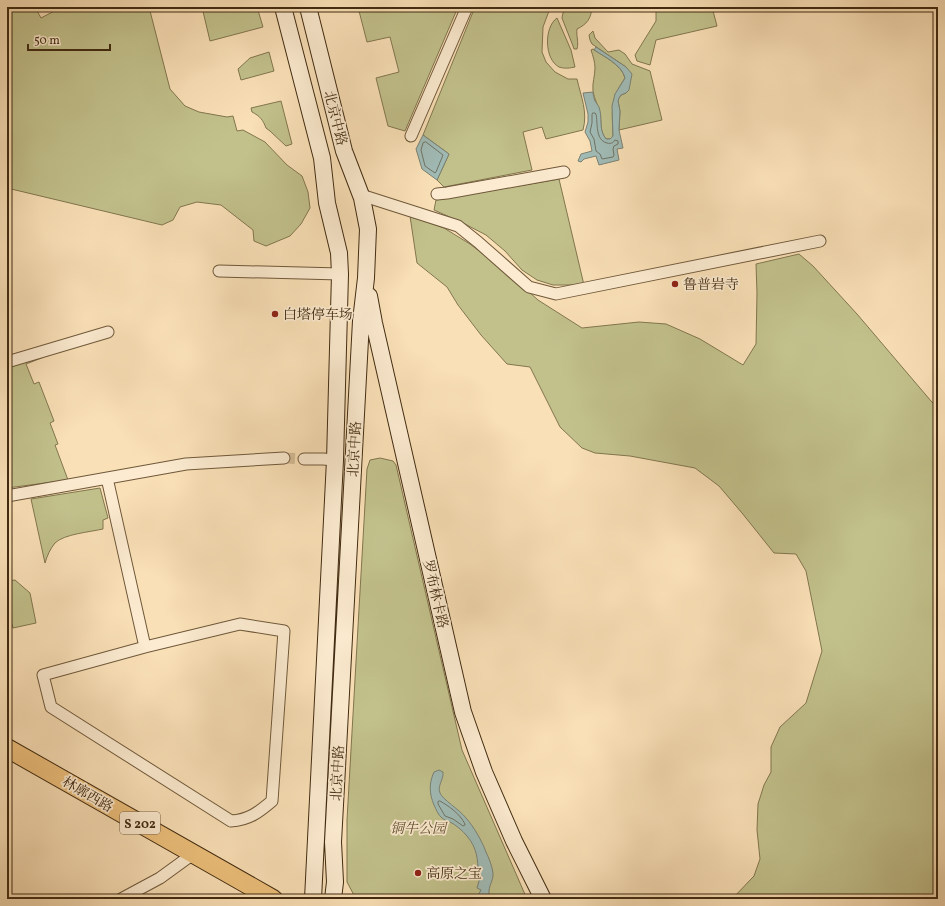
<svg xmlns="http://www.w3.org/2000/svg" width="945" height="906" font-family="Vollkorn,'Noto Serif SC',serif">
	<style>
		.green { fill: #c2c18c; stroke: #82764e }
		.water { fill: #a0bbb6; stroke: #7a8174 }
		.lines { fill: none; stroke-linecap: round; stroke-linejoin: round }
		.shore { stroke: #707364; stroke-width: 1 }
		.street-tunnel { stroke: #d5bc96; stroke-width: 11; stroke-dasharray: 11 5.5; stroke-linecap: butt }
		.street-casing { stroke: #6f583a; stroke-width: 13 }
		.secondary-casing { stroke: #412b11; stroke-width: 18 }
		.primary-casing { stroke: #412b11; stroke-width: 20 }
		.street { stroke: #fcebd0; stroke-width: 11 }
		.secondary { stroke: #fcebd0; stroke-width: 16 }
		.primary { stroke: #edc07c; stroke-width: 18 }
		.poi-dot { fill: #8f2418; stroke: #fcebd0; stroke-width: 1.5 }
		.labels { text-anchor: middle; stroke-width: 3.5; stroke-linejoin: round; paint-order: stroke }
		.shield { fill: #fcebd0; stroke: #79654a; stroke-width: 1 }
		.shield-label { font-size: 13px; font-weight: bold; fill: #412b11 }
		.street-label { font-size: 14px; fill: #412b11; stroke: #fcebd0 }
		.poi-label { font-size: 14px; fill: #412b11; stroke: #fcebd0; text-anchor: start }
		.park-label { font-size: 14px; font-style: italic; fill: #615030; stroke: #fcebd0 }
	</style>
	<rect width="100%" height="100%" fill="#fae0b7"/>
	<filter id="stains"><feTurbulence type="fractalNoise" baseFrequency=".005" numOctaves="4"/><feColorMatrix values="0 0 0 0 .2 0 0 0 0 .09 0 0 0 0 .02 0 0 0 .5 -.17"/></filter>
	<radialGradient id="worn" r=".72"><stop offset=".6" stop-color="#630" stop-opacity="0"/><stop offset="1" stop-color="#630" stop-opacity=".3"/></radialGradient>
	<!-- green -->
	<path class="green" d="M7,7h28l6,11 21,-11h87l21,82 15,17 14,6 28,5 6,-1 4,15 6,-1 22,12 22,23 15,11 6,16 2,16 -9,16 -11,12 -24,10 -12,-5 -1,-11 -32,-25 -24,-3 -17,5 -7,13 -11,5 -155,-37z
		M202,7h55l6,20 -53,14z
		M358,7h100l-53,124 -17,-5 -12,-48 23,-6 -9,-35 -23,5z
		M475,7h77l-3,4 -6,16 -1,25 4,10 9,10 13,7h9c4,18 11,33 6,51l-37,9 -4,-12 -19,5 9,38 -88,17 -7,-7 12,-26 -26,-19z
		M566,7h26c-1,12 -5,17 -15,22 -1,7 2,13 0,20h-3l-1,-3 -11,-28 1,-5z
		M656,7h56l5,19 -61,14 -6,25 -13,-4 -2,-6 21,-34z
		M557,18l14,32 4,17c-5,1 -10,2 -16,0 -15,-8 -15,-40 -2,-49z
		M593,31l2,7 13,14 11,-2 6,4 7,10 18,7 12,49 -43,10 1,-19 -2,-10 1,-3 2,-3 5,-2v-26l-34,-23 -2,-4 -1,-5z
		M593,49c10,7 29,16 32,29 -15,22 -13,33 -12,58l-3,3h-4c-7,-9 -4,-15 -6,-24 -1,-9 -6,-16 -7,-24 -1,-8 2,-15 2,-23 0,-6 -2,-12 -4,-18z
		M269,52l5,19 -33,9 -3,-11 12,-11z
		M281,101l11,43 -6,2 -16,-15 -4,-3c-3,-8 -6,-12 -14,-16l-1,-4z
		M559,179l25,106h-31l-16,-5 -15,-10 -17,-19 -19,-16 -23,-12 -29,-13 2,-10z
		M410,216l34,12 26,16 38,29 30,27 44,28 57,-6 27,2 34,15 43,26 13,-21 1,-51 -1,-29 43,-10 14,12 44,48 74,87 7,7v491h-206l22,-23 6,-17 -3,-29 1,-26 6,-19 7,-13v-25l9,-20 26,-24 16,-52 -16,-80 -10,-17 -22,-1 -32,-40 -23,-27 -24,-18 -65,-12 -35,-3 -13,-5 -22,-21 -30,-60 -23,-3 -26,-29 -23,-30 -11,-18 -30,-24z
		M42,356l2,1 -18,7 8,20 5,-2 15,39 -4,2 8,21 -3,1 13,35 -61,8v-120z
		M380,458l13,3 3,4 66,285 65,149h-171l-9,-17v-62l20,-351 3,-9z
		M100,488l8,30 -5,2v9c-13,3 -39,5 -48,14 -5,6 -8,13 -10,20l-14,-64z
		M15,580l15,13 6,30 -23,5 -6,-21v-26z"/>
	<!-- water -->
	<path class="water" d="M596,47l30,20 6,7 -3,16 -3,3 -5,2 -2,3 -1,3 2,10 -1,19 4,18 -6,1 2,11 -20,5 -3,-9 -12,3 -3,3 -3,-1 3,-7 11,-3 -2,-10 -5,-9 3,-10v-8l-5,-21 10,-1c0,3 1,6 2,9 1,2 3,4 4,6 4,11 -1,22 7,32h4l3,-3 -1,-30 3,-12 10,-16c-3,-13 -20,-21 -31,-28z
		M423,135l26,19 -12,26 -15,-11 -6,-20z
		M439,770l4,2c1,7 -6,14 -3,21 2,6 20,17 26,25 8,9 16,23 20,34 3,6 6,14 7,21 1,9 -8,16 -2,26h-15l5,-9 -4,-2 4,-14h-3c0,-15 -1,-26 -11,-38 -5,-6 -11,-11 -17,-14 -3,-1 -6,-2 -8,-4 -4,-3 -6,-9 -8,-13 -5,-12 -5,-22 0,-33z"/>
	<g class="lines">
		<!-- shore -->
		<path class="shore" d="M593,113h2l1,1c2,9 -1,26 11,29 4,1 6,0 8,-3l3,1v3l-4,2 -1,3 1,6 -1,2 -11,2 -2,-5 -4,-3 -2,-12 -4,-7 2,-9v-8z
			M426,142l17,13 -7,17 -1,1 -10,-7 -4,-16 2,-7z
			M440,801c9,5 20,13 25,23v1l-2,1 -10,-7 -8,-3 -7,-12v-2z"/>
		<!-- street-tunnel -->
		<path class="street-tunnel" d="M284,458l20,1"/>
		<defs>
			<path id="street" d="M411,136l56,-129
				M437,194l10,-1 117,-21
				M361,195l97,31 20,16 51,45 27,7 264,-53
				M219,271l121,3
				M7,362l101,-30
				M304,459h19l12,1
				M107,478l38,169
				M7,496l179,-32 98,-6
				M240,624l44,7 -12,170c-13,11 -23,19 -41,20l-180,-114 -8,-32 102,-28z
				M121,899l39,-21 33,-24"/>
			<path id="secondary" d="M283,7l39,151 5,45 12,50 1,21 -5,186 -22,439
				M308,7l36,144 18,47 6,31 -2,49 -5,43 -28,521 2,40 -2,17
				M369,296l5,27 89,389 21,60 30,69 29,58"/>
			<path id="primary" d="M7,748l266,151"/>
		</defs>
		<!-- street casing -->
		<use href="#street" class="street-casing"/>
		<!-- secondary casing -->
		<use href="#secondary" class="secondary-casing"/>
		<!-- primary casing -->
		<use href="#primary" class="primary-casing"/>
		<!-- street -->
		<use href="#street" class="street"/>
		<!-- secondary -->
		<use href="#secondary" class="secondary"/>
		<!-- primary -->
		<use href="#primary" class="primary"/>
	</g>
	<!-- markers -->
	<g class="poi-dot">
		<circle cx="675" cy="284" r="4"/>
		<circle cx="275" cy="314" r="4"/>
		<circle cx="418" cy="873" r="4"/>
	</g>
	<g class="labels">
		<!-- shield labels -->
		<rect class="shield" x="120" y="812" width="40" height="22" rx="3"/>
		<g class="shield-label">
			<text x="140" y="828">S 202</text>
		</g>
		<!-- street labels -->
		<g class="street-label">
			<text transform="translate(336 118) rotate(76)" y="5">北京中路</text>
			<text transform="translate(354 449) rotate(-87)" y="5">北京中路</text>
			<text transform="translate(436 594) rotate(77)" y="5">罗布林卡路</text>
			<text transform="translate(337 773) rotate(-87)" y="5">北京中路</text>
			<text transform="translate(88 794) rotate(30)" y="5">林廓西路</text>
		</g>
		<!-- poi labels -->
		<g class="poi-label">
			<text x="683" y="289">鲁普岩寺</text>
			<text x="283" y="319">白塔停车场</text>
			<text x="426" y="878">高原之宝</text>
		</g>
		<!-- park labels -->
		<g class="park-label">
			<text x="418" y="833">铜牛公园</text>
		</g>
	</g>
	<!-- margin -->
	<rect width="945" height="906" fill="none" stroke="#fae0b7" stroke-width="24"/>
	<rect x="8" y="8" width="929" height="890" fill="none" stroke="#412b11" stroke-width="2"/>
	<rect x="12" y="12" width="921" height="882" fill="none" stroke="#412b11"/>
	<!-- scale -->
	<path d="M28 44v6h82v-6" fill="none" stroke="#412b11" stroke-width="2"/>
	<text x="34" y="44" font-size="12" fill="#412b11" stroke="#fcebd0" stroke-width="3" paint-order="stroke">50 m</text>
	<rect width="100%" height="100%" filter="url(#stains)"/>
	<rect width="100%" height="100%" fill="url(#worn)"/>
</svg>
